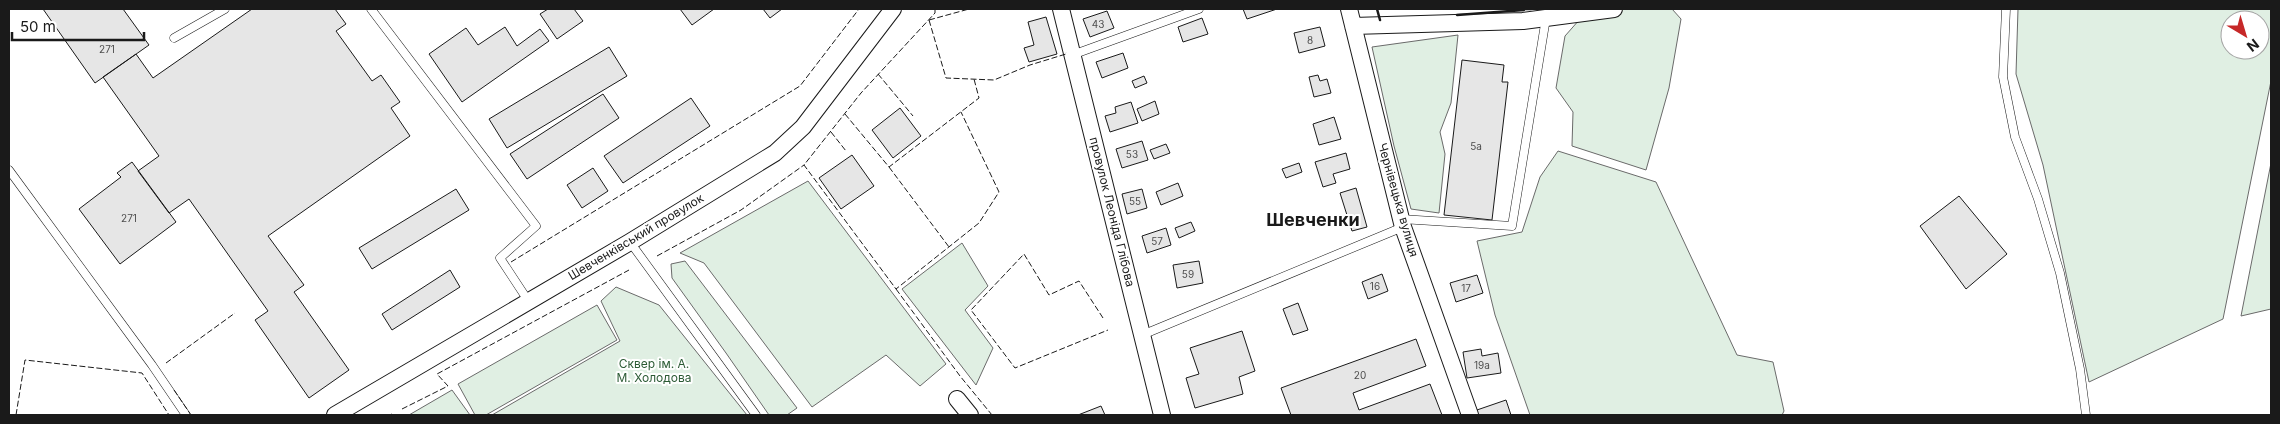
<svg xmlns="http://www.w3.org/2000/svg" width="2280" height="424" font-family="Inter,sans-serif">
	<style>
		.green { fill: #e0efe3; stroke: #6a6a6a; fill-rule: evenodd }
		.building { fill: #e6e6e6; stroke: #1a1a1a }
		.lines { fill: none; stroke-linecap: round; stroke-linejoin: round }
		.lane-casing { stroke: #1a1a1a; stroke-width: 9 }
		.street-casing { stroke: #1a1a1a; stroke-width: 18 }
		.lane { stroke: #fff; stroke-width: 8 }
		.street { stroke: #fff; stroke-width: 16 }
		.fence { stroke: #1a1a1a; stroke-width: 1; stroke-dasharray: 6 2.5; stroke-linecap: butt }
		.wall { stroke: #1a1a1a; stroke-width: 2.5 }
		.labels { text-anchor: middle; stroke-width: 4; stroke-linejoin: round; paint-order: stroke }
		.number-label { font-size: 10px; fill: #4d4d4d }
		.street-label { font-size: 12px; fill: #1a1a1a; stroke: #fff }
		.park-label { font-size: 12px; fill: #2b5a34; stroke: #fff }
		.district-label { font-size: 18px; font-weight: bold; fill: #1a1a1a; stroke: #fff }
	</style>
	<rect width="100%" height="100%" fill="#fff"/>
	<!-- green -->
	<path class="green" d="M1622,9h50l9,10 -12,69 -23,82 -74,-24 1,-34 -17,-24 9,-52 15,-17 25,-3z
		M2018,9h253v72l-48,238 -134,63 -46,-217 -27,-91zM2230,20h30v30h-30z
		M1458,35l-7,68 -11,29 5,22 -6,59 -28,-4 -17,-63 -22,-99z
		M1558,151l98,31 81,173 36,7 11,49 -2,4h-252l-35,-100 -18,-74 45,-9 18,-55z
		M2271,163v146l-30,7z
		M808,181l138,183 -26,22 -34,-31 -74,52 -108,-144 -24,-10z
		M962,243l26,43 -23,24 28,38 -17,37 -74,-96z
		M685,261l112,147 -10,7h-18l-43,-62 -54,-75 -1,-14z
		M616,287l43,18 88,110h-255l128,-74 -19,-40z
		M597,305l20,35 -131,75h-11l-17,-31z
		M452,390l18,25h-61z"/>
	<!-- building -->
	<path class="building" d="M43,9h80l26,36 -54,38z
		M252,9h83l11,15 -10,7 36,50 9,-6 19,27 -9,6 19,28 -142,100 36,49 -10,7 55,78 -40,28 -54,-78 13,-9 -79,-112 -20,14 -31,-42 21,-15 -56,-79 33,-23 17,24z
		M548,9h26l9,12 -26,18 -17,-25z
		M680,9h34l-22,16z
		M763,9h19l-12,9z
		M1243,9h34l-30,10z
		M1107,11l7,17 -24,9 -7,-18z
		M1046,17l11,37 -28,8 -5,-14 10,-3 -6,-23z
		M1202,18l6,16 -25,8 -5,-15z
		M505,27l12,19 23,-17 9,12 -87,61 -33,-48 37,-26 12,17z
		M1320,27l5,19 -26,7 -5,-20z
		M609,47l18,29 -120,72 -18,-29z
		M1123,53l5,15 -26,10 -6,-16z
		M1462,60l42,5 -2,17h6l-16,138 -48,-5z
		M1318,75l2,6 7,-2 4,14 -17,4 -5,-20z
		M1144,76l3,7 -12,5 -3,-7z
		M603,94l16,24 -92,61 -17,-25z
		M691,98l19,28 -87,57 -19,-27z
		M1155,101l4,13 -17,7 -5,-12z
		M1131,102l7,21 -28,9 -5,-16 11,-3 -1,-6z
		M900,108l21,28 -28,22 -21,-28z
		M1334,117l7,22 -22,6 -6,-21z
		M1142,141l6,19 -26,8 -6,-19z
		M1166,144l4,9 -16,6 -4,-9z
		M1346,153l4,16 -17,5 3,9 -13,4 -8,-25z
		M852,155l22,31 -33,23 -22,-31z
		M132,162l44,60 -56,42 -41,-55 42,-32 -4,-4z
		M1299,163l3,9 -16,6 -4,-9z
		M593,168l15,23 -26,17 -15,-23z
		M1178,183l5,13 -22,9 -5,-13z
		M1356,188l11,39 -15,4 -12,-38z
		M456,189l13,21 -97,59 -13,-21z
		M1142,189l5,19 -20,6 -5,-20z
		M1959,196l48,58 -41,35 -46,-63z
		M1191,222l4,9 -16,7 -4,-10z
		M1166,228l5,17 -24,8 -5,-17z
		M1199,261l4,22 -26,5 -4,-23z
		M450,270l10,17 -68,43 -10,-16z
		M1382,274l6,17 -20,8 -6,-17z
		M1477,275l6,18 -27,9 -6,-19z
		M1298,303l10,27 -15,5 -10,-26z
		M1242,331l13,40 -16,6 4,17 -48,14 -9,-30 13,-4 -9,-26z
		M1416,339l10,27 -73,27 6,17 71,-26 12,31h-151l-10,-27z
		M1481,349l1,7 16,-3 3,20 -34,5 -4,-26z
		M1506,400l5,15h-35l-2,-4z
		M1101,406l4,9h-27z"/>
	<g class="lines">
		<defs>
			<path id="lane" d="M371,9l165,217 -36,32 29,44
				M2006,9l-3,68 12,60 23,62 22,74 20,96 6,46
				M174,38l51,-29
				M1072,55l127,-46
				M9,170l143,195 34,50
				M1401,219l111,7 34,-208
				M630,242l126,173
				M1142,335l261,-108"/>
			<path id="street" d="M1061,9l101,406
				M1349,9l54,218 67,188
				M1353,26l170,-5 91,-12
				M957,399l13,16
				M335,415l295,-173 145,-89 28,-26 90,-118"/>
		</defs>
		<!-- lane casing -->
		<use href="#lane" class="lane-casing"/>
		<!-- street casing -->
		<use href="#street" class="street-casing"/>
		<!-- lane -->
		<use href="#lane" class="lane"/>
		<!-- street -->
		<use href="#street" class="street"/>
		<!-- fence -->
		<path class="fence" d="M935,9v4l-74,80 -57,72 92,124 83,-66 20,-31 -38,-80
			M929,20l17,58 48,2 36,-15 36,-11v-2
			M929,20l40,-11
			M878,74l35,42
			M845,114l44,53 90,-69 -5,-19
			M831,132l15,19
			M889,167l60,80
			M657,256l84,-46 63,-45
			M511,262l289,-176 59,-77
			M896,289l64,87 32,39
			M1103,318l-24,-37 -30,14 -25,-41 -53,56 44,58 93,-38
			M166,363l69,-50
			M174,390l17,25
			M402,409l46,-23 -11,-12 192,-104
			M16,415l9,-55 117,13 27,42
			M390,415l2,-1"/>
		<!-- wall -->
		<path class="wall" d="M1377,9l3,11
			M1524,9h7
			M1457,15l67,-5"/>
	</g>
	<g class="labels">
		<!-- number labels -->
		<g class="number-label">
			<text x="1098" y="28">43</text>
			<text x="1310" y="44">8</text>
			<text x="107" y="53">271</text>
			<text x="1476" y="150">5а</text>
			<text x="1132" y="158">53</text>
			<text x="1135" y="205">55</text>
			<text x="129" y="222">271</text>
			<text x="1157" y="245">57</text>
			<text x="1188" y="278">59</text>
			<text x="1375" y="290">16</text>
			<text x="1466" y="292">17</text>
			<text x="1482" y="369">19а</text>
			<text x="1360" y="379">20</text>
		</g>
		<!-- street labels -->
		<g class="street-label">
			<text transform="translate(1398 200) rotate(74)" y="4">Чернівецька вулиця</text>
			<text transform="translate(1112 212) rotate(76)" y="4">провулок Леоніда Глібова</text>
			<text transform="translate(636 237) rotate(-31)" y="4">Шевченківський провулок</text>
		</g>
		<!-- park labels -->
		<g class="park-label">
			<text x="654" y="368">Сквер ім. А.<tspan x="654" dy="14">М. Холодова</tspan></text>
		</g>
		<!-- district labels -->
		<g class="district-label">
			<text x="1313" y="226">Шевченки</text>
		</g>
	</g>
	<!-- border -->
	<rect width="2280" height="424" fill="none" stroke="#1a1a1a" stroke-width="20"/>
	<!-- north arrow -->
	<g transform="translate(2245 35) rotate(142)"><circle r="24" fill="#ffffff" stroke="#a3a3a3"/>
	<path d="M0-4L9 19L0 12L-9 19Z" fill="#c62828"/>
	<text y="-8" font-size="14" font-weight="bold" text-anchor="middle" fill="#1a1a1a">N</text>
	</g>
	<!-- scale -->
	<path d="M12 32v8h132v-8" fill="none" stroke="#1a1a1a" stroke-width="2.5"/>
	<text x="20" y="32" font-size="15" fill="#1a1a1a" stroke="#ffffff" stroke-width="4" paint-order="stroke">50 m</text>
</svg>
